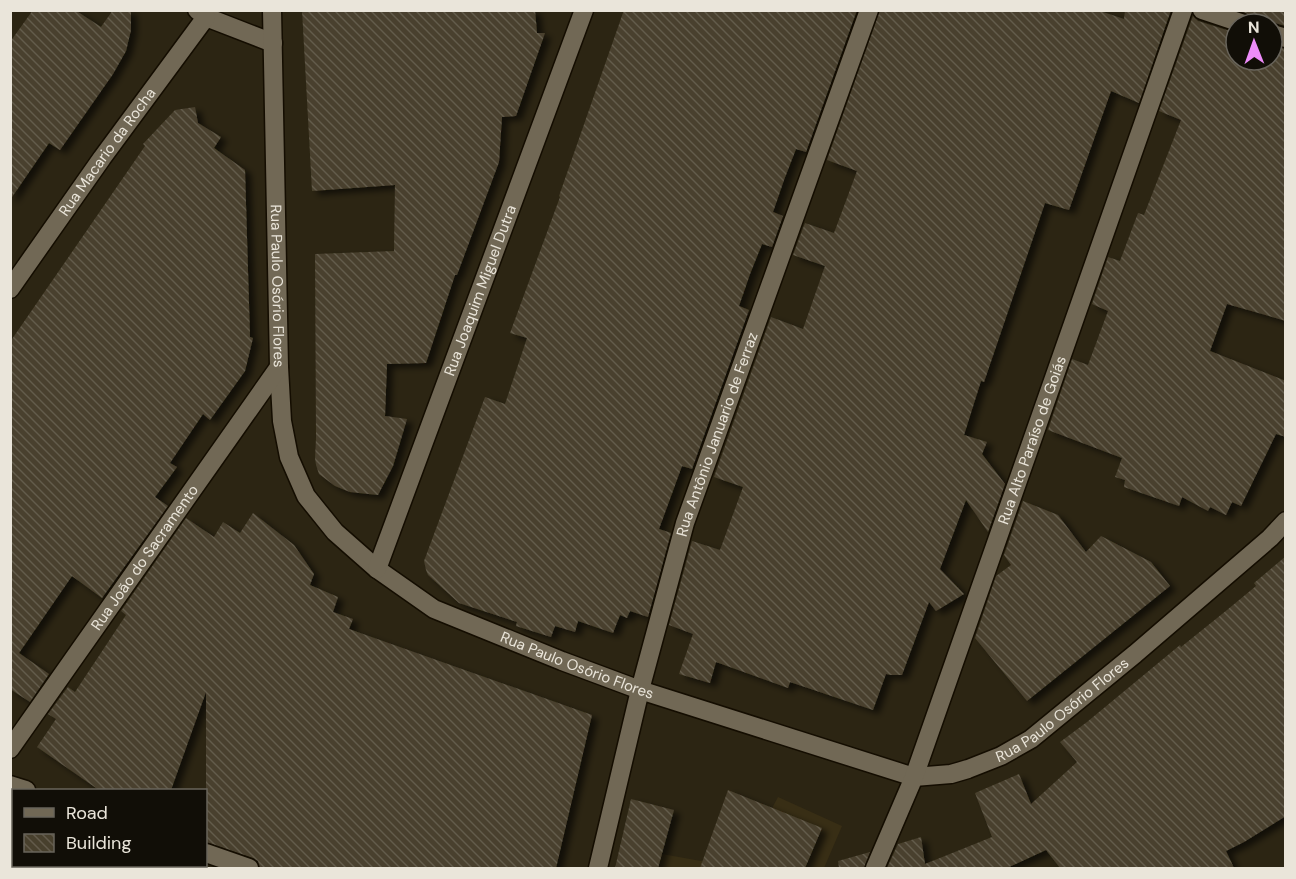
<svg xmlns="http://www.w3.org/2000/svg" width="1296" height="879" font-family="'DM Sans',sans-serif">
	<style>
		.built { fill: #382e15 }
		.building { fill: url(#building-back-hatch); filter: url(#shadow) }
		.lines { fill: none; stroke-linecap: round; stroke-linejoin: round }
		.lane-casing { stroke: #140d01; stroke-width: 21 }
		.street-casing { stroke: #140d01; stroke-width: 21 }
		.lane { stroke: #716855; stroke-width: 18 }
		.street { stroke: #716855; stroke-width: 18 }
		.labels { text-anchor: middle; stroke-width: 6; stroke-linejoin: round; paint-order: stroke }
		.street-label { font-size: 15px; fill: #eae5da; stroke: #110e07 }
	</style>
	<defs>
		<pattern id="building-back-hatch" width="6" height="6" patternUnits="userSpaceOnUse" patternTransform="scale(1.5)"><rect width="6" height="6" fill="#48402d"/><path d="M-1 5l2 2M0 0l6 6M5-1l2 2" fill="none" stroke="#635b4b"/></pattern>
		<filter id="shadow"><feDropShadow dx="6" dy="4" stdDeviation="3" flood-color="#0009"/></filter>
	</defs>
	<rect width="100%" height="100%" fill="#2c2513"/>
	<!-- built -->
	<path class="built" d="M778,797l64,29 -18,42h-207l6,-21 117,21z"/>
	<!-- building -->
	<path class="building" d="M33,10h42l26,17 12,-17h18v20l-5,21 -13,23 -53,76 -11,-7 -39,57v-158z
		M302,10h233l2,23h8l-29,83 -14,1 -3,45 -42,113h-2l-29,88 -39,1 -2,52 22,3 -14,47 -15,29 -28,-3 -15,-6 -16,-12 -3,-9 -1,-7 1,-20 -1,-184 79,-3 1,-66 -83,6z
		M624,10h233l-51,142 -10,-3 -12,31 -11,32 10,4 -11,31 -10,-3 -12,30 -11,32 10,4 -57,159 -10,-3 -23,63 12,4 -23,84 -18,-6 -3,7 -7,-3 -7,18 -35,-12 -3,11 -20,-6 -4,11 -35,-11 1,-4 -58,-19 -31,-28 -2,-5 -2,-9 61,-164 20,7 22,-66 -17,-5 50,-136 -1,-1 30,-86z
		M880,10h217l27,9 1,-9h46l-32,93 -28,-12 -42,119 -24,-7 -61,179 -3,-1 -17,54 23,7 -5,12 23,30 -17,48 -22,-32 -26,69 24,25 -28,17 -7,-9 -27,73h-11l-5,-1 -13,36 -83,-28 -2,6 -72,-26 -6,21 -31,-9 14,-40 -24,-9 23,-84 28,9 23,-63 -29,-10 57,-160 32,12 22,-63 -32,-11 12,-32 29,10 23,-62 -30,-11z
		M1239,10h47v16l-11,-3 -20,1 -3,-8z
		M1193,16l5,5 38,12v27h36v-14l14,3v272l-59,-17 -17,47 76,30v56l-10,-3 -35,72 -9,-4 -6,13 -16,-8 -2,4 -26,-14 -3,9 -55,-19 1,-7 -10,-3 7,-19 -74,-28 24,-71 16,6 20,-54 -16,-7 16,-47 12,4 18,-48 6,2 37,-95 -22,-9z
		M195,107l3,16 23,14 -7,11 31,22 5,167 3,1 -8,33 -35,49 -7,-6 -33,49 7,4 -22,30 13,9 -66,92 -30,-22 -53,77 30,21 -19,28 -20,-13v-347l135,-196 -2,-2 32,-34z
		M1023,501l35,14 28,37 15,-16 50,26 19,24 -143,115 -52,-63 21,-62 15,-11 -7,-10z
		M253,513l41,32 20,29 -4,11 28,12 -5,15 20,7 -4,10 243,86 -36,153h-296l-2,-7 -5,-3 -47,-16v-150l-35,98h-72l-62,-43 19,-28 -8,-5 20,-27 7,5 51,-77 -5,-4 65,-93 28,19 9,-15 17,11z
		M1286,556v260l-42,26 -18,9 8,17h-174l-14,-18 -39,18h-120l11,-24 23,-7 4,27 67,-27 -17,-44 44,-19 12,30 46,-42 -17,-20 27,-20 93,-77 1,2 46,-37 29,-24 -2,-3z
		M728,790l94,38 -17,40h-105z
		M631,799l43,11 -16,58h-43z
		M870,852l-6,16h-25l-1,-7z"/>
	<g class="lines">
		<defs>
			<path id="lane" d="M1202,10l42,14
				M1272,34l14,4"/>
			<g id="street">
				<path d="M197,10l9,7 67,26"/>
				<path id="s1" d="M272,10l7,357 3,54 7,36 17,39 29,36 42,37 57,40 128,52 78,29 274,87 37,-3 17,-5 33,-13 30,-17 104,-85 135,-116 16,-17"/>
				<path id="s2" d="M10,289l92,-131 104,-141"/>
				<path id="s3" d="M377,569l207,-559"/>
				<path id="s4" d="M10,749l269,-382"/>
				<path d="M10,785l16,5"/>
				<path d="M206,853l43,15"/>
				<path id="s5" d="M598,868l42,-178 45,-167 184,-513"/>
				<path id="s6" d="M875,868l39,-91 269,-767"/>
			</g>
		</defs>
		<!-- lane casing -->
		<use href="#lane" class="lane-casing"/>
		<!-- street casing -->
		<use href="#street" class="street-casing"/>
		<!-- lane -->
		<use href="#lane" class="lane"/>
		<!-- street -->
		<use href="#street" class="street"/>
	</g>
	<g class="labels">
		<!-- street labels -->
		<g class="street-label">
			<text dy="5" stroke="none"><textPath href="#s2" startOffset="168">Rua Macario da Rocha</textPath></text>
			<text dy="5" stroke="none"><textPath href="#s1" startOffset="276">Rua Paulo Osório Flores</textPath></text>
			<text dy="5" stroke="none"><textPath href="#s3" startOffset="297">Rua Joaquim Miguel Dutra</textPath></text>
			<text dy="5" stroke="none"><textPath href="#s5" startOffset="450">Rua Antônio Januario de Ferraz</textPath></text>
			<text dy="5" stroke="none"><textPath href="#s6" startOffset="456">Rua Alto Paraíso de Goiás</textPath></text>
			<text dy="5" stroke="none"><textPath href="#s4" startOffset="234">Rua João do Sacramento</textPath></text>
			<text dy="5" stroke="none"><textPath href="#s1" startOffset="816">Rua Paulo Osório Flores</textPath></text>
			<text dy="5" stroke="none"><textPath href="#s1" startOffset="1338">Rua Paulo Osório Flores</textPath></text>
		</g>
	</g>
	<!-- border -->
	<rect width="1296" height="879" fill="none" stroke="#eae5da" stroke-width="24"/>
	<!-- legend -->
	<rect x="12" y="789" width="195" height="78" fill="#110e07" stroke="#68645b" stroke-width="1.5"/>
	<rect x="24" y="808" width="30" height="9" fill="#716855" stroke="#68645b" stroke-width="1.5"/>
	<text x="66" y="819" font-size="18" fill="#eae5da">Road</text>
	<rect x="24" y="834" width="30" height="18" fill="url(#building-back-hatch)" stroke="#68645b" stroke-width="1.5"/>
	<text x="66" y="849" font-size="18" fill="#eae5da">Building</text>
	<!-- north arrow -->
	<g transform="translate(1254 42) rotate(359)"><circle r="28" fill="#110e07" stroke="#68645b" stroke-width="1.5"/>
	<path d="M0-4.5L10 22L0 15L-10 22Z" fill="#ed8cf9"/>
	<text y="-9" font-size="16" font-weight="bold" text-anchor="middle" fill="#eae5da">N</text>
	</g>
</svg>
